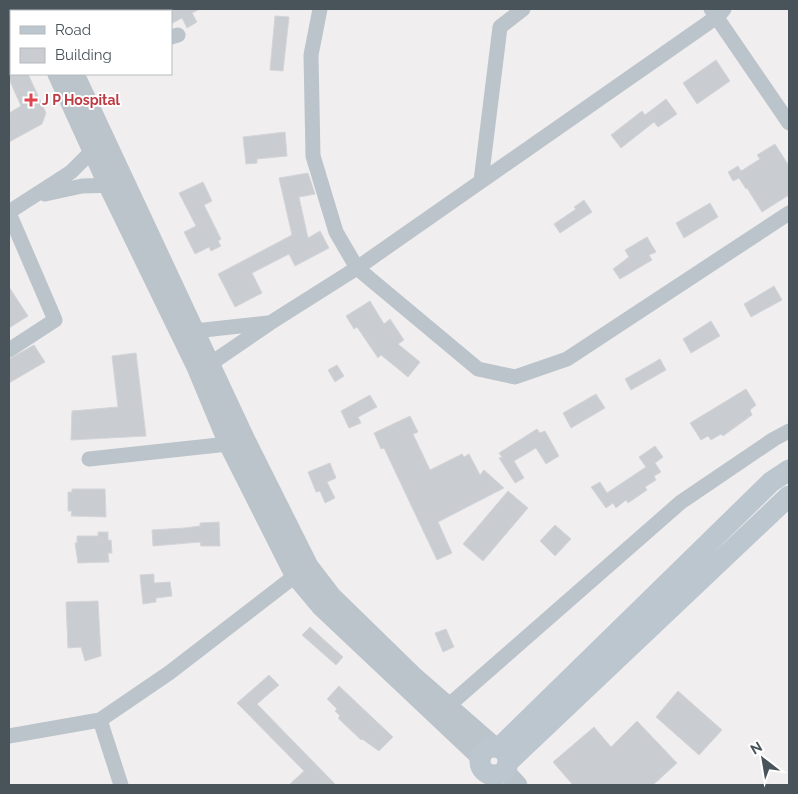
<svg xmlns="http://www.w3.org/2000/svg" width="798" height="794" font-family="Raleway,sans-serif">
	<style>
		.building { fill: #c9ccd0; stroke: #d3d5d9 }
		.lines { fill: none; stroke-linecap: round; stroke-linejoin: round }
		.minor { stroke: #bbc4ca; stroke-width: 15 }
		.tertiary { stroke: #bbc4ca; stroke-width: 19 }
		.secondary { stroke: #bcc6ce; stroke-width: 21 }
		.health-dot { fill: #e0444e; stroke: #fff; stroke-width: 2 }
		.labels { text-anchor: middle; stroke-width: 4; stroke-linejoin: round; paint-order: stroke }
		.health-label { font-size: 14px; font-weight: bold; fill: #be3a42; stroke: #fff; text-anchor: start }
	</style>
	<rect width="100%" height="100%" fill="#f1eeef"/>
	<!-- building -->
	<path class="building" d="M171,9h29l-8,4 5,9 -10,6 -5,-10 -11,6z
		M275,16l14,1 -6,54 -13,-1z
		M716,60l14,21 -33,23 -14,-21z
		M9,74h19l18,39 -4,11 -33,18v-29l12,-7 -12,-27z
		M666,99l11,15 -19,13 -4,-5 -33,26 -10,-13 31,-24 3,4z
		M285,132l2,24 -30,3v4l-11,1 -3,-27z
		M775,144l14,22v29l-27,17 -15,-24 -1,1 -7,-11 -6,3 -5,-9 10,-6 3,5 19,-12 -3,-4z
		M308,173l7,21 -16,3 9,41 12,-7 9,17 -34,18 -6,-12 -37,19 10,20 -27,14 -17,-33 74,-39 -13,-57z
		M203,182l9,19 -8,4 17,34 -3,2 3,5 -10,5 -2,-4 -14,7 -11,-22 12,-6 -17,-33z
		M584,200l8,12 -32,21 -6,-9 22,-15 -2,-2z
		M710,203l8,14 -34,21 -8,-15z
		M647,237l9,15 -7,3 3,5 -32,19 -7,-10 16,-12 -4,-7z
		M774,286l8,14 -31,17 -7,-13z
		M9,287l19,29 -19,12z
		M370,301l14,23 6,-5 14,21 -6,4 22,18 -12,15 -27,-22 -3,3 -21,-31 -3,2 -8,-13z
		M711,321l9,15 -29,17 -8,-14z
		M34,345l11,17 -36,21v-24z
		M136,353l10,83 -75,4 1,-29 46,-4 -6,-51z
		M660,359l6,11 -35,20 -6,-11z
		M337,365l7,11 -9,6 -7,-12z
		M746,389l10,16 -6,5 2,5 -29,21 -2,-2 -10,6 -3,-4 -7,4 -11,-17z
		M596,394l9,14 -34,20 -8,-15z
		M370,395l7,12 -19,10 3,6 -12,5 -8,-17z
		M410,416l8,16 -5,2 17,36 32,-16 2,3 5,-3 11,21 4,-5 20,18 -66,34 14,31 -15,7 -53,-112 -3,1 -7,-16z
		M537,429l3,4 5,-2 14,25 -13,8 -10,-16 -22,13 10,17 -9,5 -16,-25 3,-1 -3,-4z
		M655,446l8,11 -8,6 6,9 -7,4 2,4 -11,7 2,3 -19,13 -2,-3 -10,8 -3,-5 -7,5 -15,-21 9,-5 7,11 39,-26 -7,-10z
		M330,463l6,15 -9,4 8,16 -10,5 -5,-12 -4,1 -8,-20z
		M72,489h33l1,28 -35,-1 1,-5h-4v-19h4z
		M508,491l20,17 -45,53 -20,-17z
		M219,522l1,24h-19l-1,-4 -47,4 -1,-16 33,-2 15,-2v-3z
		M555,525l16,14 -16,17 -15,-15z
		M98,532h10v8h3l1,13h-4l1,9 -31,1 -3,-20h2v-7h21z
		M154,574v9l16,-1 2,14 -16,2v4l-13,2 -3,-29z
		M98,601l3,55 -16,5 -4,-14 -13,1 -2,-46z
		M310,627l33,30 -7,8 -34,-30z
		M446,629l8,18 -11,5 -8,-19z
		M269,675l10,10 -22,19 79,81h-47l15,-14 -67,-68z
		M339,686l54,51 -14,14 -17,-12 -1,1 -23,-22 2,-2 -5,-5 2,-2 -10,-10z
		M678,691l44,39 -23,25 -43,-38z
		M637,721l40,42 -24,22h-80l-20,-23 41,-35 17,20z"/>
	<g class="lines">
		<!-- minor -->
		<path class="minor" d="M320,9l-9,46 2,101 23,76 21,36 121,101 37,8 52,-18 222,-146
			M711,9l78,114
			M171,37l7,-2
			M481,181l19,-154 23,-18
			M45,194l37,-8 35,-1
			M9,212l62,-40 27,-27
			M9,213l46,107 -46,30
			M195,331l73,-8
			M210,364l60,-41 87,-55 361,-252 6,-7
			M89,459l139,-15
			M448,706l233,-204 93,-63 15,-8
			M100,720l21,65
			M9,736l91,-16 69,-47 135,-104"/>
		<!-- tertiary -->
		<path class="tertiary" d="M28,9l1,2
			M45,9l1,2
			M57,74l51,112 88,181 32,77 66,131 26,31 161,152
			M75,74l171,366 63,126 23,30 83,81 79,69
			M504,770l14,15"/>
		<!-- secondary -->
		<path class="secondary" d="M480 761a14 14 0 1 1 28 0a14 14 0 1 1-28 0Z
			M499,748l272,-266 18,-12
			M508,762l281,-266"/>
	</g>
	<!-- markers -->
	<path class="health-dot" d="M28.5 92.5h5v5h5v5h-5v5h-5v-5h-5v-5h5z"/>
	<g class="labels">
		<!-- health labels -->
		<g class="health-label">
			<text x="42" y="105">J P Hospital</text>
		</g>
	</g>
	<!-- border -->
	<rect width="798" height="794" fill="none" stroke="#48535a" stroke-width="20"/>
	<!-- legend -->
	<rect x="10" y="10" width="162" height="65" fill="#ffffff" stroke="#b6babd"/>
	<rect x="20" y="26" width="25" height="8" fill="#bcc6ce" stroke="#b6babd"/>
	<text x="55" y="35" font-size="15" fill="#48535a">Road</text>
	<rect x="20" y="48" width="25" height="15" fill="#c9ccd0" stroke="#b6babd"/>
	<text x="55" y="60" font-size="15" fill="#48535a">Building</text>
	<!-- north arrow -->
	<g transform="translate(763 759) rotate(329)" stroke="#ffffff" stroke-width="4" paint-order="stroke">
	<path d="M0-4L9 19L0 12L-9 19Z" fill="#48535a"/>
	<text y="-8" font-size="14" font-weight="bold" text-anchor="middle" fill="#48535a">N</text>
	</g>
</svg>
